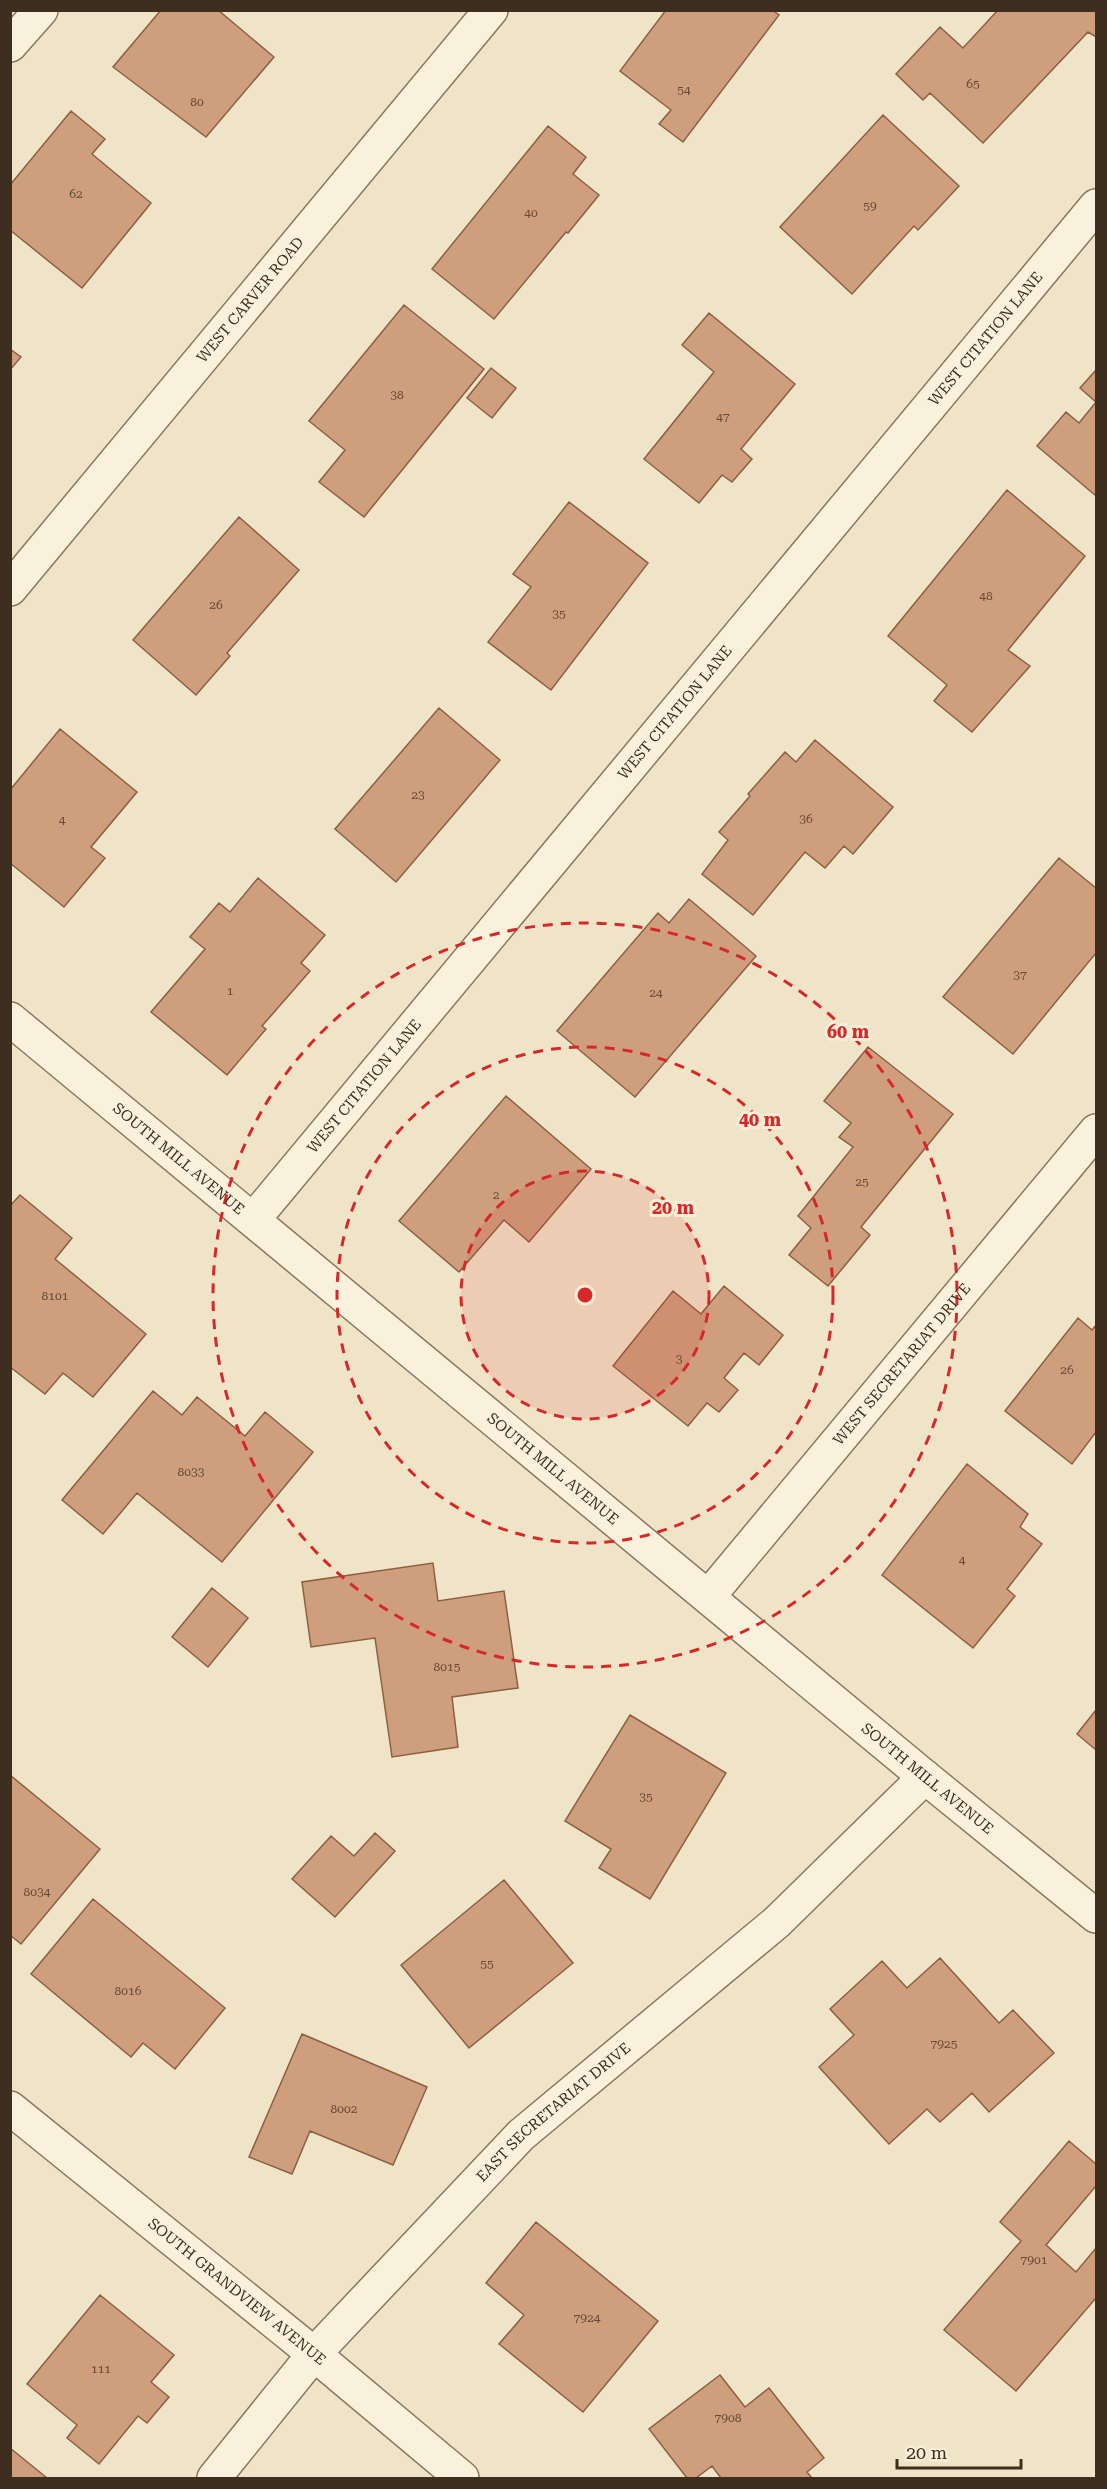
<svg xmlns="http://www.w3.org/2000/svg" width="1107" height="2489" font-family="'Roboto Serif',serif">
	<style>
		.building { fill: #cf9f7d; stroke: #8d5f41; stroke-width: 1.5 }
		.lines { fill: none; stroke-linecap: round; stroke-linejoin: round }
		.minor-casing { stroke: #8d765c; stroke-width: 36 }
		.minor { stroke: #faf1dc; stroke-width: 33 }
		.ring { fill: none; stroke: #d62828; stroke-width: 3; stroke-dasharray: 10 8 }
		.labels { text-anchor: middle; stroke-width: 6; stroke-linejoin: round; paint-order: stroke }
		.number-label { font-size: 12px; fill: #624a37 }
		.street-label { font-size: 15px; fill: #3d2e20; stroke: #f7eed8 }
		.centre { fill: #d62828; stroke: #f7eed8; stroke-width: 3 }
		.ring-label { font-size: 18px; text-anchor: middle; font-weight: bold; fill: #d62828; stroke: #f7eed8; stroke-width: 6; stroke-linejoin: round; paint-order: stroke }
	</style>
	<rect width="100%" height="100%" fill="#f0e4c8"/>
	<!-- building -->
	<path class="building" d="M161,10h57l56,47 -68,80 -93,-70z
		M666,10h106l7,5 -96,127 -24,-18 12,-14 -51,-39z
		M998,10h98v27l-8,-5 -105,111 -53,-50 -7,7 -27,-26 44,-47 23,21z
		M71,111l34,28 -13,15 59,49 -69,85 -72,-58v-45z
		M883,115l76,71 -41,44 -4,-4 -62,68 -72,-67z
		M548,126l38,31 -13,17 26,21 -31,38 -2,-1 -72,87 -62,-50z
		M404,305l80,64 -120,148 -45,-35 26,-32 -36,-29z
		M709,313l86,71 -54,65 11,10 -20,23 -10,-7 -23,28 -55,-44 70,-87 -32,-27z
		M10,349l11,8 -11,13z
		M491,368l25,20 -24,30 -25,-20z
		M1096,370v32l-16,-14z
		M1096,402v94l-59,-50 29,-34 13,11z
		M1007,490l78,66 -77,94 22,16 -58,66 -38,-31 13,-16 -59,-49z
		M569,502l79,61 -97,127 -63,-48 43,-55 -18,-13z
		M239,517l60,53 -72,83 3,3 -34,39 -63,-55z
		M439,708l61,52 -104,122 -61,-53z
		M60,729l77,63 -46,55 14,11 -41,49 -54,-44v-73z
		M815,740l78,67 -40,47 -9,-8 -19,22 -20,-16 -52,63 -51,-41 26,-34 -9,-8 31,-36 -2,-2 37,-42 11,10z
		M1059,858l37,30v65l-83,101 -70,-57z
		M258,878l67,57 -24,28 9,8 -48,55 4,3 -39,46 -76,-63 54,-63 -15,-12 29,-34 11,9z
		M689,899l67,57 -121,141 -78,-66 101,-118 11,10z
		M868,1047l85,67 -92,113 9,8 -42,51 -39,-31 22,-27 -13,-12 55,-69 -14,-10 12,-14 -27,-22z
		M506,1096l85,73 -62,73 -25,-22 -45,52 -60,-51z
		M20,1195l52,43 -17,21 91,75 -53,63 -30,-24 -18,21 -35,-27v-161z
		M724,1286l59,49 -24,30 -15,-12 -20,25 14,12 -19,22 -12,-9 -19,23 -75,-60 60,-75 28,23z
		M1078,1318l14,12 4,-5v107l-24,32 -67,-53z
		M153,1391l29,24 15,-18 48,39 20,-24 48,40 -91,110 -85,-69 -34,41 -41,-34z
		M967,1464l61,50 -8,13 22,17 -35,45 8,7 -42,52 -91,-73z
		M433,1563l5,38 66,-10 14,97 -66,9 6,50 -66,10 -17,-119 -64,9 -9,-65z
		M212,1588l36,30 -40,49 -36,-30z
		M1096,1710v40l-19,-16z
		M630,1715l96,58 -76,126 -51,-31 12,-19 -46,-28z
		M10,1775l90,74 -79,95 -11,-9z
		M375,1833l20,18 -60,66 -43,-38 39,-43 23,20z
		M504,1880l69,83 -104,85 -68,-83z
		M93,1899l132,109 -50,61 -32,-26 -12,14 -100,-83z
		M940,1958l59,65 14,-13 41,43 -65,59 -17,-19 -32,29 -13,-13 -38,35 -70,-77 35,-32 -24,-26 52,-48 25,27z
		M302,2034l125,53 -34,78 -83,-34 -18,43 -43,-17z
		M1069,2141l27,23v22l-50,59 30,27 20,-24v50l-80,93 -72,-61 77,-89 -21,-19z
		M536,2222l122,99 -75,91 -84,-68 25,-29 -38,-32z
		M100,2295l74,60 -23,27 18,15 -22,26 -9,-7 -39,48 -32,-26 10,-13 -50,-41z
		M720,2375l25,32 24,-19 55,70 -17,14 5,6h-91l-9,-12 -16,12h-9l-38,-49z
		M10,2448l37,30h-37z"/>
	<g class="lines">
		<defs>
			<g id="minor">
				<path d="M10,45l31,-35"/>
				<path id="s1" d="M10,589l481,-579"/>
				<path id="s2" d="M10,1019l915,758 171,139"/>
				<path id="s3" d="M253,1220l843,-1014"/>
				<path id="s4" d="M708,1597l388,-466"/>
				<path id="s5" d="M10,2108l304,246 148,124"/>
				<path id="s6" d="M214,2478l100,-124 207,-219 256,-213 148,-145"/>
			</g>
		</defs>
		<!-- minor casing -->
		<use href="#minor" class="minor-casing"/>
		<!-- minor -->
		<use href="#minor" class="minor"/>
	</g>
	<!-- distance rings -->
	<circle cx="585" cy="1295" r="124" fill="#d62828" fill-opacity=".12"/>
	<g class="ring">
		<circle cx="585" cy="1295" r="124"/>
		<circle cx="585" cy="1295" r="248"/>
		<circle cx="585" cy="1295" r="372"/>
	</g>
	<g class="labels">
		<!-- number labels -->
		<g class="number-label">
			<text x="973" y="88">65</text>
			<text x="684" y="94">54</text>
			<text x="197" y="106">80</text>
			<text x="76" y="198">62</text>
			<text x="870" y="210">59</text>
			<text x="531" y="217">40</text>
			<text x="397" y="399">38</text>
			<text x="723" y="421">47</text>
			<text x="986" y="600">48</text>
			<text x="216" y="609">26</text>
			<text x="559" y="618">35</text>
			<text x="418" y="799">23</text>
			<text x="806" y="823">36</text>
			<text x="62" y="824">4</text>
			<text x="1020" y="979">37</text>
			<text x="230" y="995">1</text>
			<text x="656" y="997">24</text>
			<text x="862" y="1186">25</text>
			<text x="496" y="1199">2</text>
			<text x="55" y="1300">8101</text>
			<text x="679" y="1363">3</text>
			<text x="1067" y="1374">26</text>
			<text x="191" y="1476">8033</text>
			<text x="962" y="1564">4</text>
			<text x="447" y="1671">8015</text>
			<text x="646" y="1801">35</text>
			<text x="37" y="1896">8034</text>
			<text x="487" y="1968">55</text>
			<text x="128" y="1995">8016</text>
			<text x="944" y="2048">7925</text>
			<text x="344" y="2113">8002</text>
			<text x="1034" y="2264">7901</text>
			<text x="587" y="2322">7924</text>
			<text x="101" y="2373">111</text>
			<text x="728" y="2422">7908</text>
		</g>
		<!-- street labels -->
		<g class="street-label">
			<text dy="5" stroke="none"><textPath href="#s1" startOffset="376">WEST CARVER ROAD</textPath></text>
			<text dy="5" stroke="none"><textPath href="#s3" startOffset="1146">WEST CITATION LANE</textPath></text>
			<text dy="5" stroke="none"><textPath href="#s3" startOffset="660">WEST CITATION LANE</textPath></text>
			<text dy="5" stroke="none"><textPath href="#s3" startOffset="174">WEST CITATION LANE</textPath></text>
			<text dy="5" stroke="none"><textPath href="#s2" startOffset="219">SOUTH MILL AVENUE</textPath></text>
			<text dy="5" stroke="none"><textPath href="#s4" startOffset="303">WEST SECRETARIAT DRIVE</textPath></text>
			<text dy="5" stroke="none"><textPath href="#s2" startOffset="705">SOUTH MILL AVENUE</textPath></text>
			<text dy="5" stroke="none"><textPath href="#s2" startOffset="1191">SOUTH MILL AVENUE</textPath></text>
			<text dy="5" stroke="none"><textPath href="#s6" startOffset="500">EAST SECRETARIAT DRIVE</textPath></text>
			<text dy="5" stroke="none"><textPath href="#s5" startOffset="292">SOUTH GRANDVIEW AVENUE</textPath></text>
		</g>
	</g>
	<circle cx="585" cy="1295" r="9" class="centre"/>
	<g class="ring-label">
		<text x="848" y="1038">60 m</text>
		<text x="760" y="1126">40 m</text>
		<text x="673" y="1214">20 m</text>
	</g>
	<!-- border -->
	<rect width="1107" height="2489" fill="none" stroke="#3d2e20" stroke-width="24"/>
	<!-- scale -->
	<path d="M897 2459v9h124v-9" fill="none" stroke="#3d2e20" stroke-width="3"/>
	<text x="906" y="2459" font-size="18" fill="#3d2e20" stroke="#f7eed8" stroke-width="4.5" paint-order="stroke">20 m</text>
</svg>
